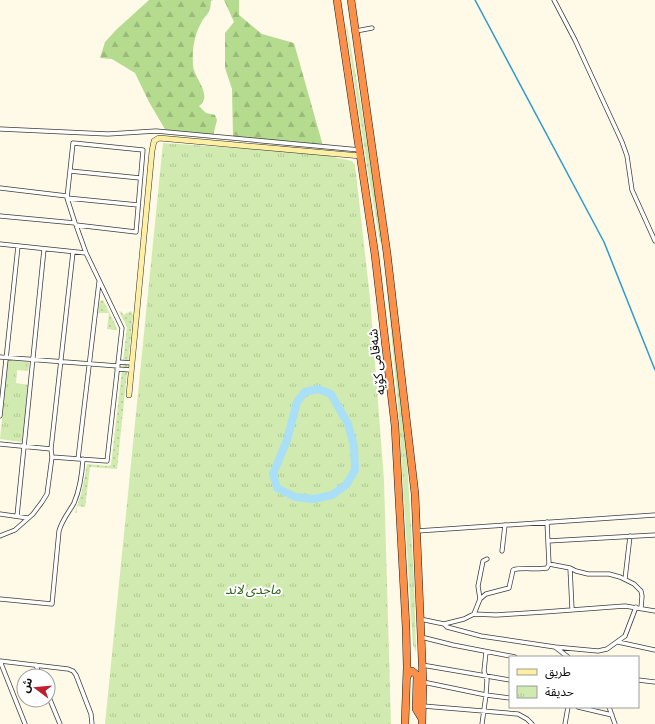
<svg xmlns="http://www.w3.org/2000/svg" width="655" height="724" font-family="'Crimson Pro','Noto Sans Arabic',serif">
	<style>
		.grass { fill: url(#grass-dots) }
		.forest { fill: url(#forest-firs) }
		.park { fill: url(#park-tufts) }
		.lines { fill: none; stroke-linecap: round; stroke-linejoin: round }
		.stream { stroke: #2e9ad2; stroke-width: 1.5 }
		.river { stroke: #aadff8; stroke-width: 8 }
		.street-casing { stroke: #3d3d3d; stroke-width: 5 }
		.secondary-casing { stroke: #2c2c2c; stroke-width: 6 }
		.highway-casing { stroke: #1b1b1b; stroke-width: 8 }
		.street { stroke: #fff; stroke-width: 3.5 }
		.secondary { stroke: #ffefa2; stroke-width: 5 }
		.highway { stroke: #fa904a; stroke-width: 7 }
		.labels { text-anchor: middle; stroke-width: 4; stroke-linejoin: round; paint-order: stroke }
		.street-label { font-size: 13px; fill: #0a0a0a; stroke: #fff }
		.park-label { font-size: 13px; font-style: italic; fill: #2d6319; stroke: #fff }
	</style>
	<defs>
		<pattern id="grass-dots" width="8" height="8" patternUnits="userSpaceOnUse"><rect width="8" height="8" fill="#d1eab0"/><path d="M2 2h.1M6 6h.1" fill="none" stroke="#b2c796" stroke-width="1.8" stroke-linecap="round"/></pattern>
		<pattern id="forest-firs" width="22" height="20" patternUnits="userSpaceOnUse"><rect width="22" height="20" fill="#b5db8f"/><path d="M5 1l3.5 6h-7zM16 11l3.5 6h-7z" fill="#9abb7a"/></pattern>
		<pattern id="park-tufts" width="24" height="20" patternUnits="userSpaceOnUse"><rect width="24" height="20" fill="#d1eab0"/><path d="M3 7l-1-3M5 7V3M7 7l1-3M15 17l-1-3M17 17v-4M19 17l1-3" fill="none" stroke="#b2c796"/></pattern>
	</defs>
	<rect width="100%" height="100%" fill="#fff9e7"/>
	<!-- grass -->
	<path class="grass" d="M103,300l14,28v2l-10,-1 2,-16h-11l2,-12z
		M119,311l3,1 1,3 8,-4 2,4 -16,154 -27,-2 -5,40 -8,-1v7h-2l7,-22 5,-27 21,2 3,-1 16,-138z"/>
	<!-- forest -->
	<path class="forest" d="M149,0h64l-2,1c-1,15 -4,11 -10,22 -7,13 -9,27 -8,42 0,12 21,31 6,41l7,7 9,2 2,5 -4,16 -47,-5 -17,-29 -14,-29 -23,-14 -12,-1 5,-16 12,-13z
		M224,0h15v15l23,19 32,9 29,103 -90,-9 -1,-48 -7,-21v-35l9,-11z"/>
	<!-- park -->
	<path class="park" d="M346,26h1c13,72 25,143 35,215l-2,1 -13,-76z
		M163,143l151,10 38,8 3,4 15,133 14,182 7,244h-286z
		M385,267l18,125 11,187 2,73 -3,-7 -15,-241z
		M8,360l21,2 -1,9 -11,-1 -1,13 12,2 -6,57 -22,-3z"/>
	<g class="lines">
		<!-- stream -->
		<path class="stream" d="M475,0l129,242 51,128"/>
		<!-- river -->
		<path class="river" d="M318,389l13,5 17,30 6,22 1,24 -9,15 -14,10 -18,4 -19,-2 -18,-9 -4,-14 14,-34 10,-38 8,-10z"/>
		<defs>
			<path id="street" d="M554,0l21,40 47,102 5,14 5,34 23,51
				M356,31l16,-3
				M0,129l108,5 48,-3 204,19
				M70,171l70,7
				M0,188l67,8
				M67,198l71,7
				M0,216l75,7
				M0,244l86,9
				M0,357l118,9
				M118,362l14,1
				M117,369l14,1
				M0,416l18,-170
				M0,444l51,5
				M52,457l55,4 15,-133 -36,-75 -10,-28 -1,-2 -8,-25 6,-55 70,7 -7,82 -60,-7
				M78,459l21,-177
				M0,514l28,4
				M17,516l27,-267
				M547,522l2,42
				M417,531l238,-16
				M0,536l15,-6 18,-16 9,-12 5,-8 5,-37 -1,-8 22,-197
				M548,541l107,-6
				M502,551l3,-26
				M570,568l2,41
				M625,579l5,-43
				M0,599l52,5 7,-73c3,-11 10,-19 15,-28 6,-14 8,-29 9,-44
				M480,599l6,-5 23,-6 4,-18c8,-3 23,0 34,-2l2,-4 21,4 6,3 12,3h21l11,3 14,7 7,7 1,5 -1,12
				M474,614l6,-15 -2,-13 5,-25 4,-2
				M420,619l24,5 3,3 34,9 74,11 13,10
				M444,624l20,-5 10,-5 22,1 48,-3 81,-6 30,5
				M421,637l32,8 62,12
				M618,642l37,8
				M555,647l43,4 9,-2 18,-13 11,-29
				M36,665l4,11
				M422,665l88,15
				M638,680l17,2
				M423,682l63,13 24,3
				M48,695l12,29
				M423,706l95,8 9,5 5,5
				M578,707l34,8
				M609,707l6,17
				M25,724l-25,-63 68,8 5,2 3,4 15,39 1,10
				M482,724l4,-29 1,-15 -3,-9 2,-19
				M565,724l3,-17"/>
			<path id="secondary" d="M129,395l23,-244 2,-10 5,-3 202,18"/>
			<path id="highway" d="M337,0l38,255 20,171 11,201 1,40 -2,57
				M351,0l36,253 28,241 8,188 -1,42
				M407,677l3,-6h2l5,4 -1,34 6,10"/>
		</defs>
		<!-- street casing -->
		<use href="#street" class="street-casing"/>
		<!-- secondary casing -->
		<use href="#secondary" class="secondary-casing"/>
		<!-- highway casing -->
		<use href="#highway" class="highway-casing"/>
		<!-- street -->
		<use href="#street" class="street"/>
		<!-- secondary -->
		<use href="#secondary" class="secondary"/>
		<!-- highway -->
		<use href="#highway" class="highway"/>
	</g>
	<g class="labels">
		<!-- street labels -->
		<g class="street-label">
			<text transform="translate(376 362) rotate(-97)" y="5">شەقامی کۆیە</text>
		</g>
		<!-- park labels -->
		<g class="park-label">
			<text x="253" y="594">ماجدی لاند</text>
		</g>
	</g>
	<!-- legend -->
	<rect x="509" y="656" width="130" height="52" fill="#ffffff" stroke="#9d9d9d"/>
	<rect x="517" y="669" width="20" height="6" fill="#ffefa2" stroke="#9d9d9d"/>
	<text x="545" y="676" font-size="12" fill="#0a0a0a">طريق</text>
	<rect x="517" y="686" width="20" height="12" fill="url(#park-tufts)" stroke="#9d9d9d"/>
	<text x="545" y="696" font-size="12" fill="#0a0a0a">حديقة</text>
	<!-- north arrow -->
	<g transform="translate(36 688) rotate(286)"><circle r="19" fill="#ffffff" stroke="#9d9d9d"/>
	<path d="M0-3L7 15L0 10L-7 15Z" fill="#be1e2f"/>
	<text y="-6" font-size="11" font-weight="bold" text-anchor="middle" fill="#0a0a0a">ش</text>
	</g>
</svg>
